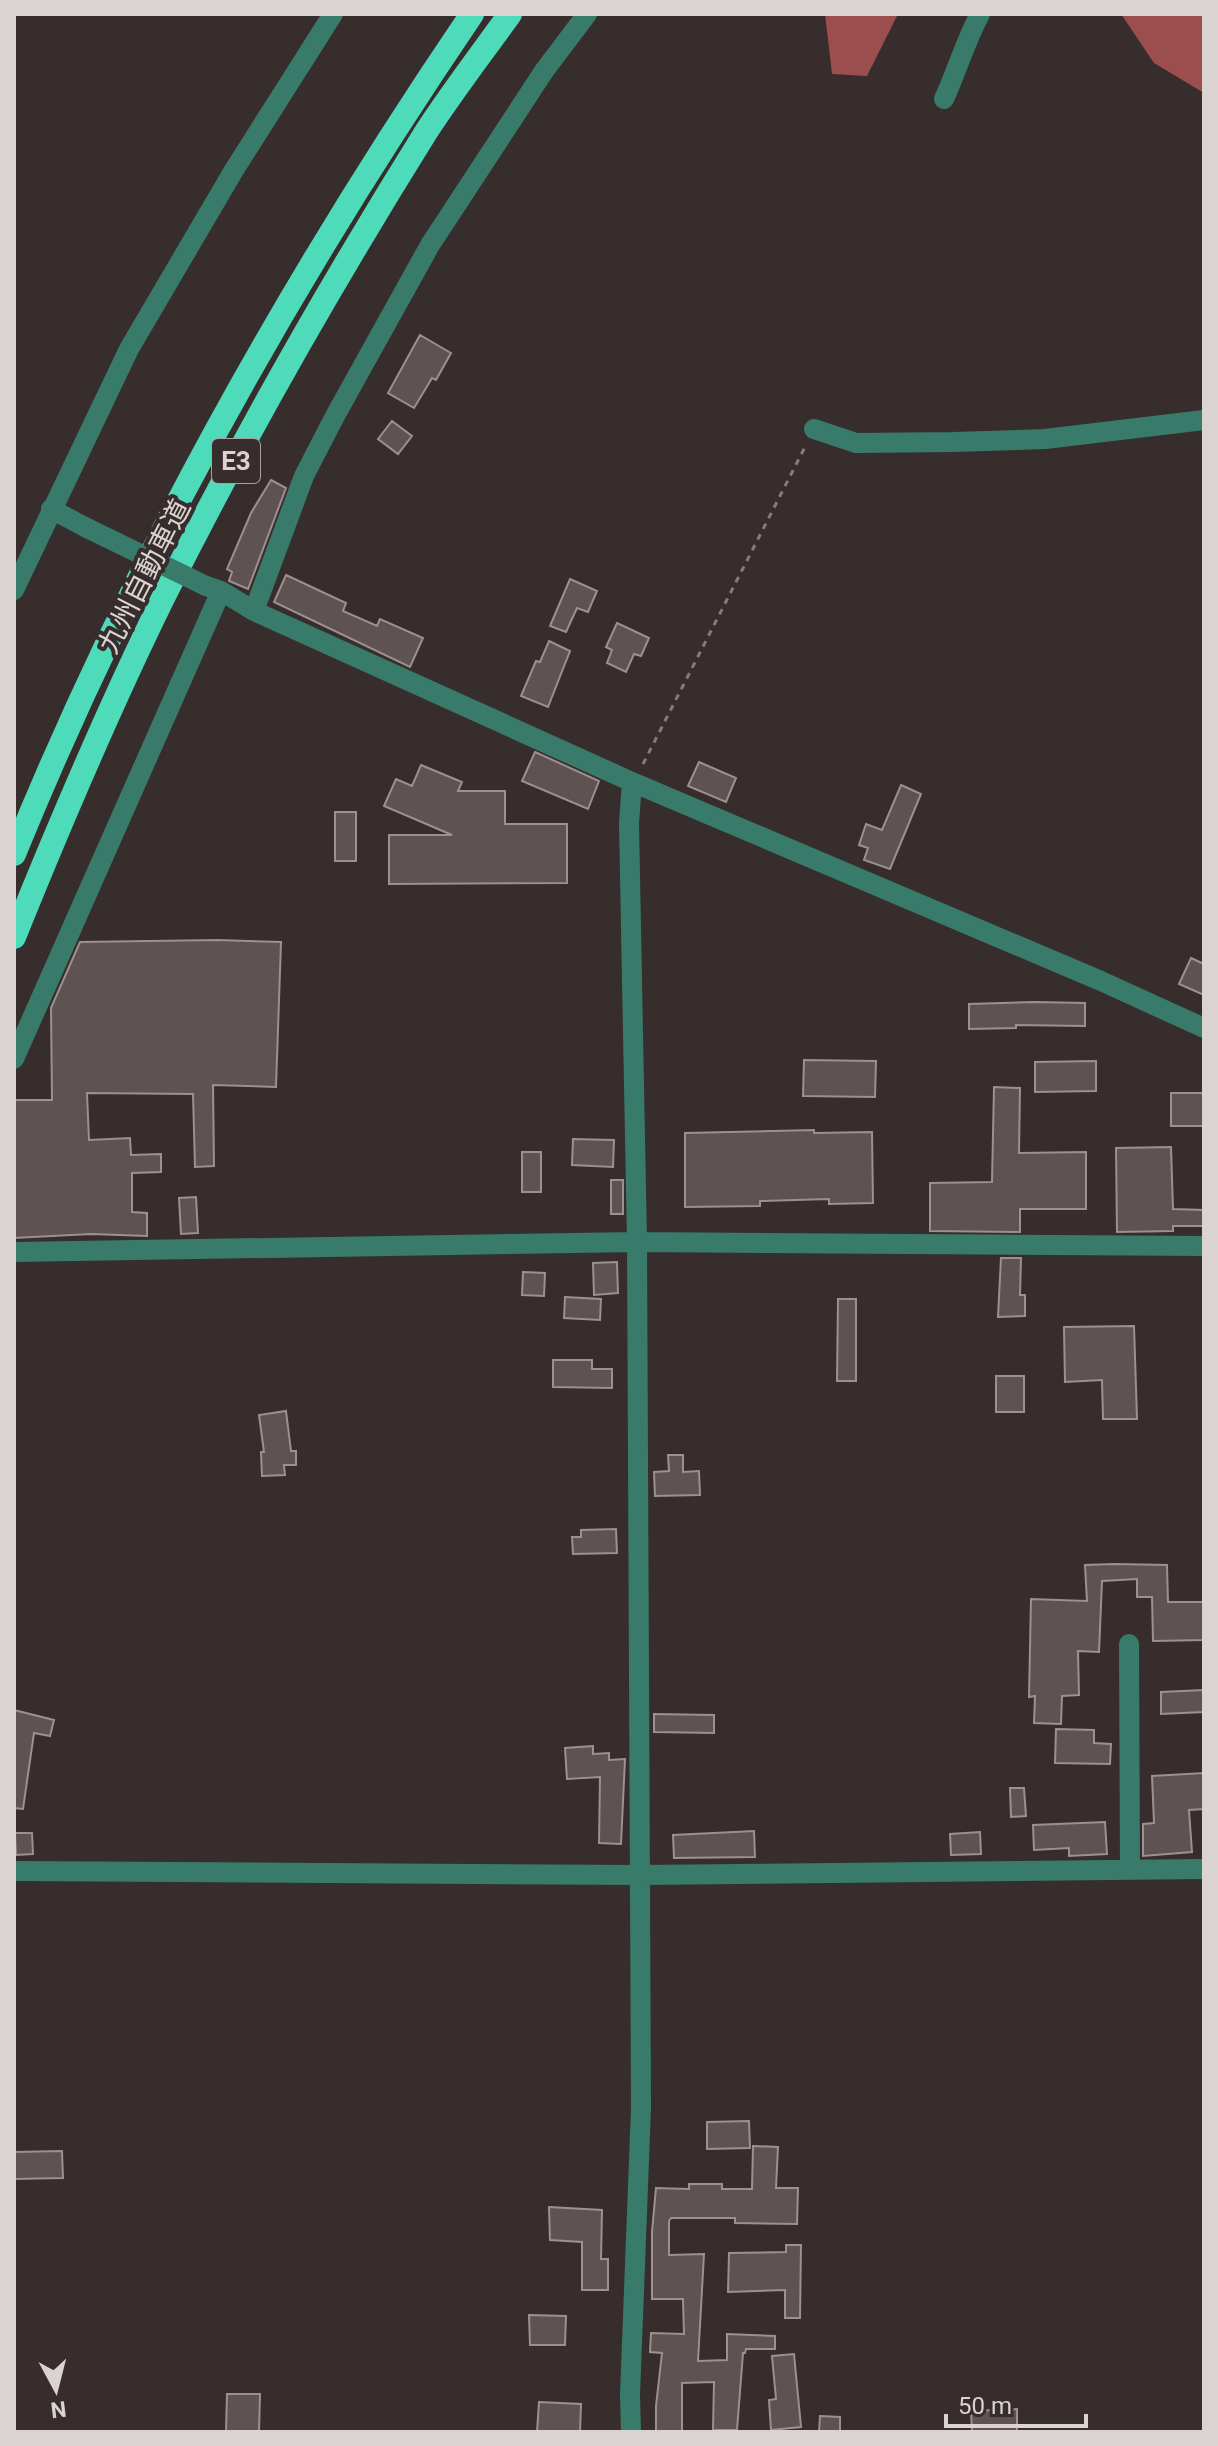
<svg xmlns="http://www.w3.org/2000/svg" width="1218" height="2446" font-family="Roboto,'Noto Sans JP',sans-serif">
	<style>
		.forest { fill: #9b4e4d }
		.building { fill: #5e5252; stroke: #9d908f; stroke-width: 2 }
		.lines { fill: none; stroke-linecap: round; stroke-linejoin: round }
		.path { stroke: #847c7b; stroke-width: 3; stroke-dasharray: 6 6; stroke-linecap: butt }
		.minor { stroke: #387b6a; stroke-width: 20 }
		.highway { stroke: #4ddbba; stroke-width: 24 }
		.minor-bridge { stroke: #387b6a; stroke-width: 20 }
		.labels { text-anchor: middle; stroke-width: 8; stroke-linejoin: round; paint-order: stroke }
		.shield { fill: #372d2c; stroke: #a9a1a0; stroke-width: 2 }
		.shield-label { font-size: 26px; font-weight: bold; fill: #dad3d2 }
		.street-label { font-size: 28px; fill: #dad3d2; stroke: #372d2c }
	</style>
	<rect width="100%" height="100%" fill="#372d2c"/>
	<!-- forest -->
	<path class="forest" d="M825,14h73l-31,62 -35,-2z
		M1121,14h83v79l-50,-30z"/>
	<!-- building -->
	<path class="building" d="M420,335l31,18 -15,27 -4,-2 -18,30 -26,-15z
		M392,421l20,15 -14,18 -20,-15z
		M271,480l15,8 -38,101 -19,-8 3,-9 -5,-3 24,-56z
		M286,575l60,28 -3,8 34,15 3,-7 43,19 -13,29 -136,-65z
		M570,579l27,12 -9,21 -11,-4 -11,24 -16,-6z
		M617,623l32,15 -8,18 -7,-2 -8,18 -19,-9 5,-13 -6,-3z
		M549,641l21,10 -22,56 -27,-11 15,-35 4,1z
		M535,752l64,29 -11,28 -66,-28z
		M699,762l37,16 -10,24 -38,-16z
		M421,765l41,17 -4,9h47v33h62v59l-178,1v-49h63l-68,-29 12,-27 16,7z
		M901,785l20,9 -31,75 -26,-9 4,-12 -9,-3 7,-21 16,6z
		M335,812h21v49h-21z
		M218,940l63,2 -5,145 -63,-2 1,81 -19,1 -2,-73 -106,-1 2,47 41,-2 1,17 30,-1v18l-29,1v39l15,1v23l-56,-2 -77,4v-138h38l-1,-92 29,-66z
		M1191,958l13,6v31l-25,-11z
		M1035,1002l50,1v23l-69,-1v3l-47,1v-25z
		M804,1060l72,1 -1,36 -72,-1z
		M1096,1061v30l-61,1v-30z
		M994,1087l26,1 -1,65 67,-1v57h-66v23l-90,-1v-48l62,-1z
		M1171,1093h33v33h-33z
		M814,1130v3l58,-1 1,71 -44,1v-5l-69,2v5l-75,1v-74z
		M573,1139l41,1 -1,27 -41,-2z
		M1171,1147l2,62 31,1v16h-31v5l-56,1 -1,-84z
		M522,1152h19v40h-19z
		M611,1180h12v34h-12z
		M196,1197l2,36 -17,1 -2,-36z
		M1001,1258h20l-1,37h5v21l-27,1z
		M617,1262l1,31 -24,2 -1,-32z
		M523,1272l22,1 -1,23 -22,-1z
		M565,1297l36,2 -1,21 -36,-2z
		M838,1299h18v82h-19z
		M1134,1326l3,93h-34l-1,-39 -37,2 -1,-55z
		M553,1360h39v9h20v19l-59,-1z
		M996,1376h28v36h-28z
		M286,1411l5,40h5v14h-12l1,10 -23,1 -1,-24h3l-5,-37z
		M668,1455h15v17l16,-1 1,24 -45,1 -1,-24 15,-1z
		M616,1529l1,24 -44,1 -1,-17h9v-7z
		M1115,1564l52,1 1,37h36v38l-51,1 -1,-44h-15v-18l-35,2 -3,71 -21,-1 1,44 -17,1 -1,28 -27,-1 1,-27 -6,1 2,-98 56,2 -2,-36z
		M1204,1690v22l-43,2v-22z
		M14,1710l40,10 -4,16 -16,-3 -11,76 -9,-1z
		M654,1714l60,1v18l-60,-1z
		M1056,1729l38,1v13l17,1 -1,20 -55,-1z
		M593,1746v8l16,-1v7l16,-1 -4,85 -22,-1 1,-66 -33,2 -2,-31z
		M1204,1773v36l-15,1 3,42 -49,4v-32l11,-1 -2,-47z
		M1010,1788h14l2,28 -15,1z
		M1105,1822l2,32 -38,2v-8l-35,2 -1,-25z
		M754,1831l1,26 -81,1 -1,-23z
		M980,1832l1,22 -30,1 -1,-21z
		M15,1833h17l1,21 -17,1z
		M749,2121l1,27 -43,1v-27z
		M753,2146l25,1 -2,41h22l-1,36 -62,-1v-5h-64l-2,3v34l35,-1 -6,107 29,-1v-26l48,2v13h-29l-1,4h-2l-6,77h-24l1,-48 -32,1v49h-26v-26l6,-53 -12,-1 1,-19 33,1 -1,-35h-31v-67l4,-44 33,1v-5h33v5h30z
		M62,2151l1,27 -49,1v-27z
		M549,2207l53,3 -1,49h7v31h-26v-48l-32,-2z
		M786,2245h15l-1,73h-15v-28l-57,2 1,-39 57,-1z
		M529,2315l37,1 -1,29h-35z
		M794,2354l7,73 -30,3 -2,-30 7,-1 -4,-43z
		M227,2394h33l-1,38h-33z
		M539,2402l42,2 -1,28h-43z
		M1017,2409v23h-45l-1,-21z
		M820,2416l20,1v15h-21z"/>
	<g class="lines">
		<!-- path -->
		<path class="path" d="M643,764l162,-317"/>
		<!-- minor -->
		<path class="minor" d="M944,99c13,-28 21,-57 36,-85
			M814,429l42,14 97,-1 92,-3 159,-19
			M51,509l34,18
			M206,586l15,5 33,20 378,171 469,199 103,47
			M14,590l115,-241 105,-179 99,-156
			M254,611l50,-135 31,-60 95,-171 114,-174 43,-57
			M14,1059l207,-468
			M14,1252l623,-10 567,4
			M1129,1644l1,226
			M14,1871l626,4 564,-6
			M631,2432l-1,-37 11,-287 -4,-866 -8,-419 3,-41"/>
		<!-- highway -->
		<path class="highway" d="M14,854c121,-297 278,-575 458,-840
			M14,937c46,-114 94,-227 148,-337 80,-160 169,-316 264,-468 26,-40 56,-79 84,-118"/>
		<!-- minor-bridge -->
		<path class="minor-bridge" d="M85,527l121,59"/>
	</g>
	<g class="labels">
		<!-- shield labels -->
		<rect class="shield" x="212" y="439" width="48" height="44" rx="6"/>
		<g class="shield-label">
			<text x="236" y="470">E3</text>
		</g>
		<!-- street labels -->
		<g class="street-label">
			<text transform="translate(144 576) rotate(-63)" y="10">九州自動車道</text>
		</g>
	</g>
	<!-- border -->
	<rect width="1218" height="2446" fill="none" stroke="#dad3d2" stroke-width="32"/>
	<!-- north arrow -->
	<g transform="translate(56 2390) rotate(173)" stroke="#372d2c" stroke-width="6" paint-order="stroke">
	<path d="M0-6L14 30L0 20L-14 30Z" fill="#dad3d2"/>
	<text y="-12" font-size="22" font-weight="bold" text-anchor="middle" fill="#dad3d2">N</text>
	</g>
	<!-- scale -->
	<path d="M946 2414v12h140v-12" fill="none" stroke="#dad3d2" stroke-width="4"/>
	<text x="958" y="2414" font-size="24" fill="#dad3d2" stroke="#372d2c" stroke-width="6" paint-order="stroke">50 m</text>
</svg>
